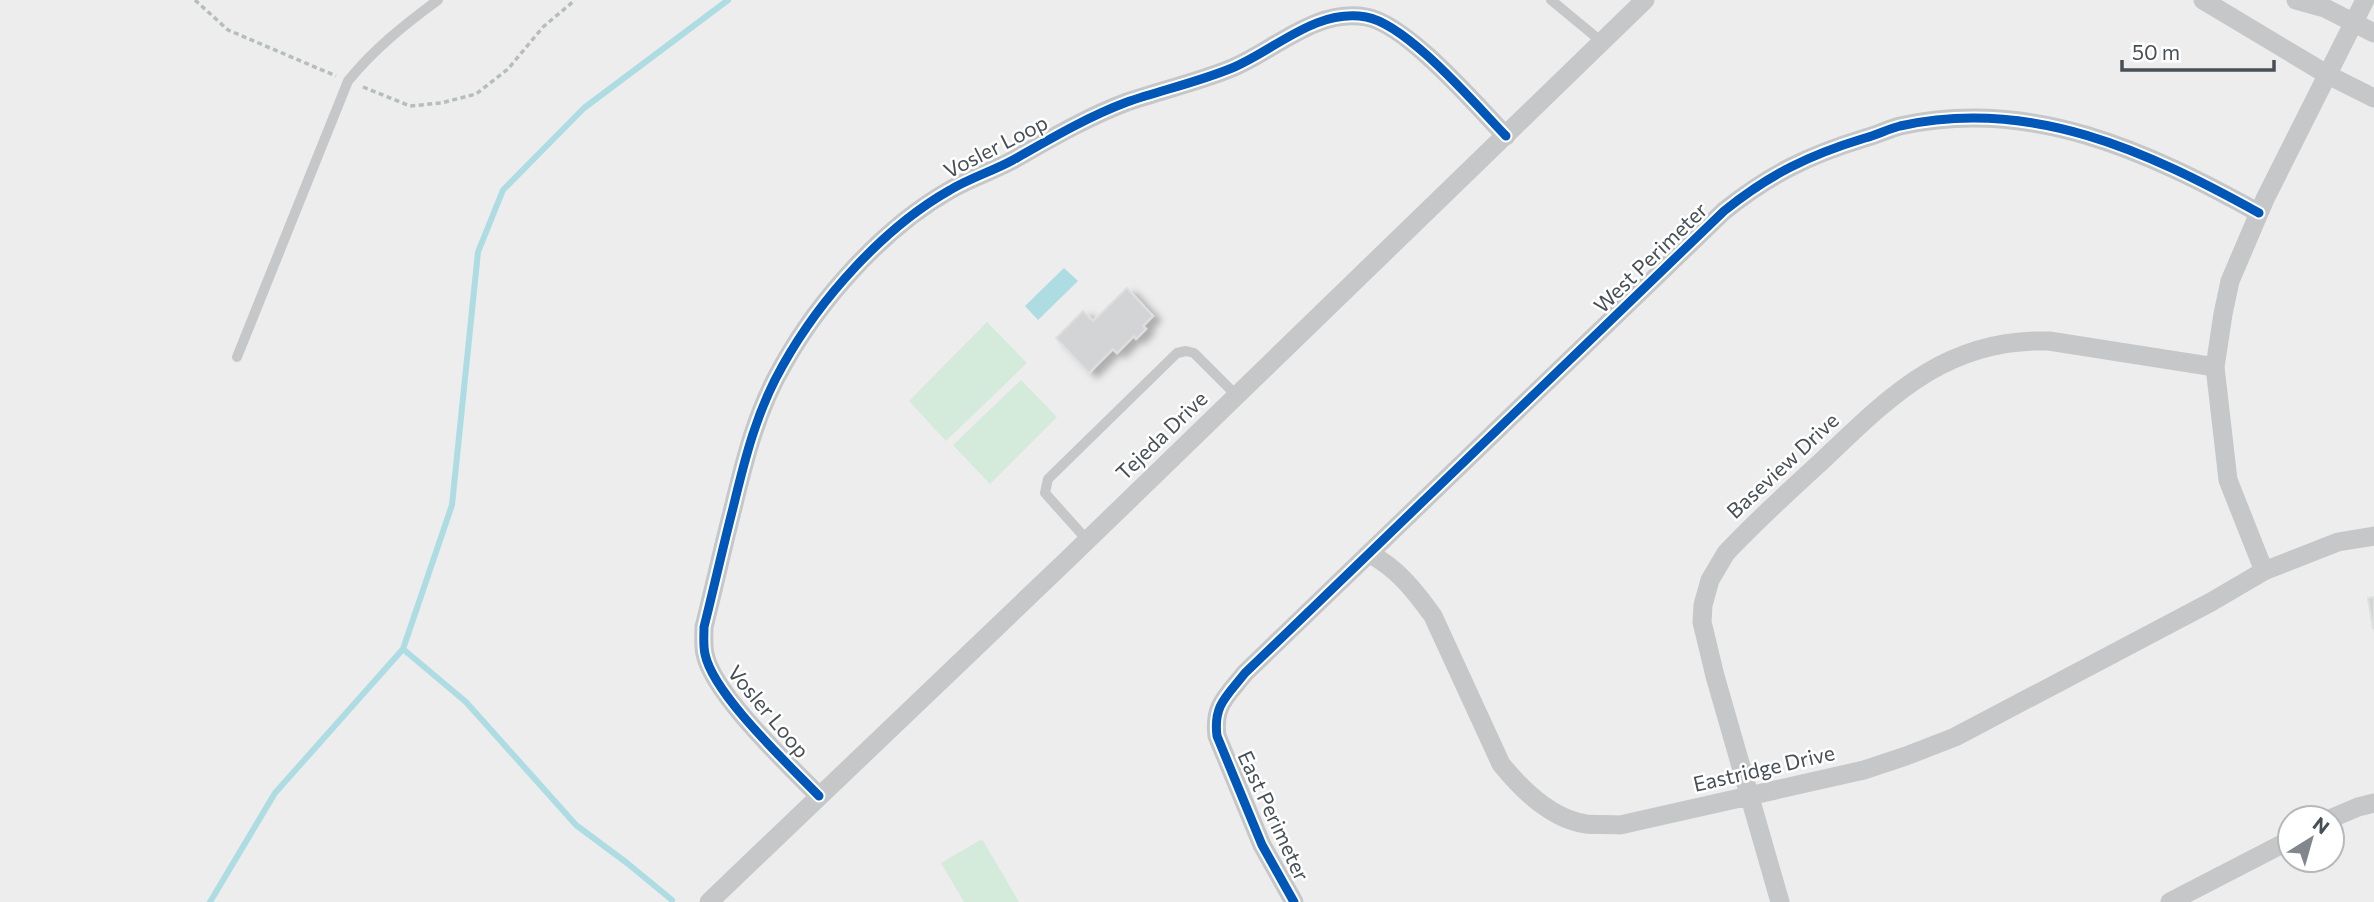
<svg xmlns="http://www.w3.org/2000/svg" width="2374" height="902" font-family="Commissioner,sans-serif">
	<style>
		.green { fill: #d4eadb }
		.water { fill: #addce3 }
		.lines { fill: none; stroke-linecap: round; stroke-linejoin: round }
		.stream { stroke: #addce3; stroke-width: 6 }
		.building { fill: #d3d4d6; stroke: #dfdfe0; stroke-width: 2; filter: url(#shadow) }
		.path { stroke: #b5bebb; stroke-width: 3.5; stroke-dasharray: 5 3.5; stroke-linecap: butt }
		.lane { stroke: #c5c7c8; stroke-width: 10 }
		.street { stroke: #c5c7c8; stroke-width: 19 }
		.cycleway-casing { stroke: #fff; stroke-width: 13 }
		.cycleway { stroke: #0057b8; stroke-width: 9 }
		.labels { text-anchor: middle; stroke-width: 5; stroke-linejoin: round; paint-order: stroke }
		.street-label { font-size: 21px; fill: #475057; stroke: #fff }
	</style>
	<defs>
		<filter id="shadow"><feDropShadow dx="8" dy="4.5" stdDeviation="3.5" flood-color="#0004"/></filter>
	</defs>
	<rect width="100%" height="100%" fill="#ededed"/>
	<!-- green -->
	<path class="green" d="M987,322l40,41 -81,78 -37,-40z
		M1021,380l36,37 -67,67 -37,-39z
		M982,839l37,63h-55l-23,-39z"/>
	<!-- water -->
	<path class="water" d="M1064,268l14,13 -40,39 -13,-14z"/>
	<g class="lines">
		<!-- stream -->
		<path class="stream" d="M403,649l63,53 110,123 51,38 45,37
			M210,902l65,-109 128,-144 49,-144 26,-253 25,-62 81,-82 144,-108"/>
	</g>
	<!-- building -->
	<path class="building" d="M1127,288l26,28 -10,10 3,3 -10,10 -2,-3 -17,17 -4,-4 -24,24 -33,-35 27,-27 10,10z
		M2374,597v31h-1l-5,-30z"/>
	<g class="lines">
		<!-- path -->
		<path class="path" d="M195,0l33,30 108,46
			M363,87l47,19 31,-3 35,-9 32,-25 35,-42 32,-27"/>
		<!-- lane -->
		<path class="lane" d="M1551,0l51,42
			M237,357l111,-276c26,-32 56,-56 90,-81
			M1087,540l-42,-47 3,-14 129,-126 9,-2 8,2 43,43"/>
		<!-- street -->
		<path class="street" d="M2203,0l125,75 46,23
			M2296,0l29,8 49,25
			M1370,554c27,14 45,37 63,62l68,148c21,26 50,55 85,60 11,1 23,0 34,1l244,-55 42,-14 49,-19 256,-135 53,-31 74,-29 36,-6
			M2264,571l-36,-91 -13,-113 8,-53 7,-33 35,-82 100,-199
			M819,796c-31,-32 -106,-102 -114,-142 -2,-9 -1,-19 -1,-27 10,-40 19,-80 29,-119 12,-50 24,-98 50,-143 37,-66 100,-137 167,-175 20,-12 43,-19 63,-30 37,-21 74,-43 114,-58 35,-12 71,-20 105,-34 43,-18 84,-60 134,-51 41,7 109,87 140,119
			M2332,818l26,-11 16,-4
			M709,902l359,-343 577,-559
			M1294,902l-32,-57 -45,-109c-4,-31 10,-40 28,-63l479,-462c46,-37 85,-56 141,-73 12,-3 23,-9 35,-12 131,-29 247,25 359,87
			M1780,902l-65,-226 -13,-54 1,-17 7,-25 16,-27c31,-33 64,-63 97,-93 68,-65 124,-122 226,-119l166,26
			M2170,902l120,-62"/>
		<defs>
			<path id="cycleway" d="M819,796c-31,-32 -106,-102 -114,-142 -2,-9 -1,-19 -1,-27 10,-40 19,-80 29,-119 12,-50 24,-98 50,-143 37,-66 100,-137 167,-175 20,-12 43,-19 63,-30 37,-21 74,-43 114,-58 35,-12 71,-20 105,-34 43,-18 84,-60 134,-51 41,7 109,87 140,119
				M1294,902l-32,-57 -45,-109c-4,-31 10,-40 28,-63l479,-462c46,-37 85,-56 141,-73 12,-3 23,-9 35,-12 131,-29 247,25 359,87"/>
		</defs>
		<!-- cycleway casing -->
		<use href="#cycleway" class="cycleway-casing"/>
		<!-- cycleway -->
		<use href="#cycleway" class="cycleway"/>
	</g>
	<g class="labels">
		<!-- street labels -->
		<g class="street-label">
			<text transform="translate(996 147) rotate(-27)" y="7">Vosler Loop</text>
			<text transform="translate(1651 258) rotate(-44)" y="7">West Perimeter</text>
			<text transform="translate(1162 436) rotate(-44)" y="7">Tejeda Drive</text>
			<text transform="translate(1783 466) rotate(-43)" y="7">Baseview Drive</text>
			<text transform="translate(768 712) rotate(50)" y="7">Vosler Loop</text>
			<text transform="translate(1764 769) rotate(-13)" y="7">Eastridge Drive</text>
			<text transform="translate(1273 816) rotate(65)" y="7">East Perimeter</text>
		</g>
	</g>
	<!-- north arrow -->
	<g transform="translate(2311 839) rotate(37)"><circle r="33" fill="#ffffff" stroke="#b5b9bc" stroke-width="2"/>
	<path d="M0-5L12 26L0 18L-12 26Z" fill="#81878c"/>
	<text y="-10" font-size="19" font-weight="bold" text-anchor="middle" fill="#475057">N</text>
	</g>
	<!-- scale -->
	<path d="M2122 60v10h152v-10" fill="none" stroke="#475057" stroke-width="3.5"/>
	<text x="2132" y="60" font-size="21" fill="#475057" stroke="#ffffff" stroke-width="5" paint-order="stroke">50 m</text>
</svg>
